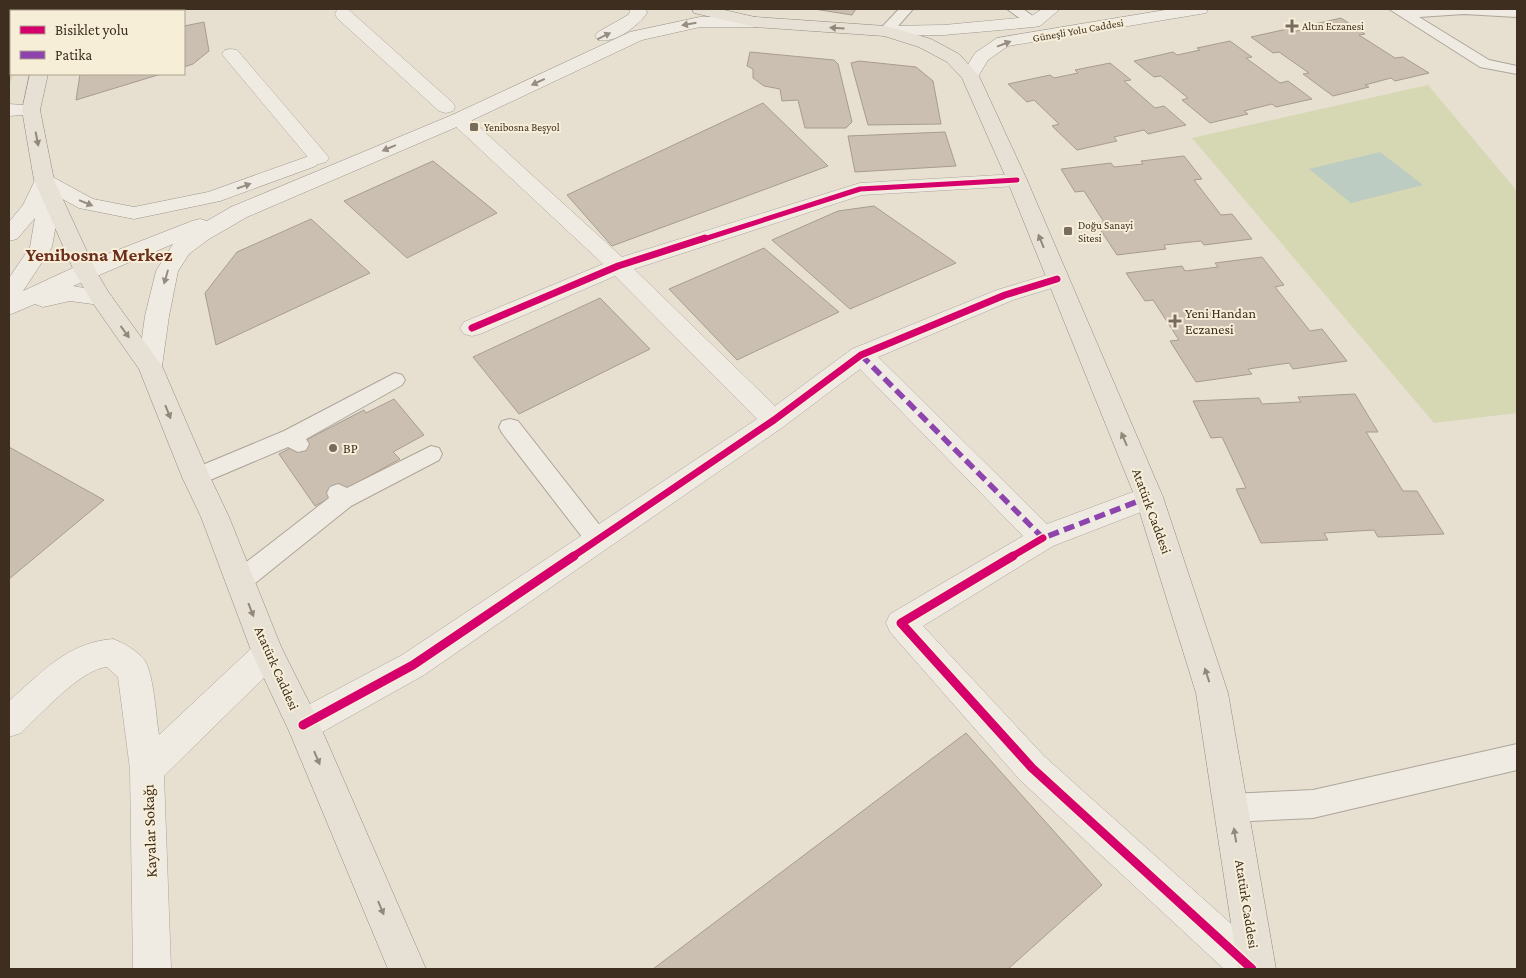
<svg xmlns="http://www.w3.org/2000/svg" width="1526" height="978" font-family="'Crimson Pro',serif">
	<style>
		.green { fill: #d6d7b3 }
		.cemetery { fill: #d1d1b3 }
		.water { fill: #bcccc2 }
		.building { fill: #cbbfb2; stroke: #a89c90 }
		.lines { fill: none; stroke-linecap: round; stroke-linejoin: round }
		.service-casing { stroke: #ada599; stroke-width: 2 }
		.minor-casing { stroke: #ada599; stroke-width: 1 }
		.secondary-casing { stroke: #9c958a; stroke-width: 1 }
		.primary-casing { stroke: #928b80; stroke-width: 1 }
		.service { fill: #efebe3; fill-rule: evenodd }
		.minor { fill: #efebe3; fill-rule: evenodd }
		.secondary { fill: #efebe3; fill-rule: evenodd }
		.primary { fill: #e6e1d4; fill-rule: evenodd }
		.quiet { stroke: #8e44ad; stroke-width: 5.5; stroke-dasharray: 11 5.5; stroke-linecap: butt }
		.cycleway-far2-casing { stroke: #f7eed8; stroke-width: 7 }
		.cycleway-far1-casing { stroke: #f7eed8; stroke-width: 10 }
		.cycleway-casing { stroke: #f7eed8; stroke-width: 12 }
		.cycleway-far2 { stroke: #d6006c; stroke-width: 5 }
		.cycleway-far1 { stroke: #d6006c; stroke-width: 7 }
		.cycleway { stroke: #d6006c; stroke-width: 9 }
		.oneway { fill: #968c82 }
		.oneway2 { fill: #92887a }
		.poi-dot { fill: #786c5e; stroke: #f7eed8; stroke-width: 2 }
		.labels { text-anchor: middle; stroke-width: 4; stroke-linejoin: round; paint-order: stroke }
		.far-poi-label { font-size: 11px; fill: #3d2e20; stroke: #f7eed8; text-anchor: start }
		.far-street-label { font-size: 11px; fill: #3d2e20; stroke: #f7eed8 }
		.poi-label { font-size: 14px; fill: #3d2e20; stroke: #f7eed8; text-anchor: start }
		.street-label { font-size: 14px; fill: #3d2e20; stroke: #f7eed8 }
		.near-street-label { font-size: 16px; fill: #3d2e20; stroke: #f7eed8 }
		.district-label { font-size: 19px; font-weight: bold; fill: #6b2e1e; stroke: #f7eed8 }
	</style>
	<rect width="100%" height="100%" fill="#e7e0d1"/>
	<!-- green -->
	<path class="green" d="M1428,85l89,106v222l-83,10 -242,-285z"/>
	<!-- cemetery -->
	<path class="cemetery" d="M9,9h24v2h-22v63h2l-4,13z"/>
	<!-- water -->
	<path class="water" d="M1380,152l43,33 -72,18 -42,-34z"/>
	<!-- building -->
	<path class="building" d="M814,9h42l-4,6z
		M1341,18l24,16 -6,1 36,23 8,-1 26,16 -34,8 -4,-3 -26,7 4,2 -36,9 -30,-22 6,-1 -30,-21 -6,1 -22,-16 36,-8 5,3 21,-5 -3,-2z
		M204,22l5,29 -16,13 -9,3v-41z
		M1230,41l22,16 -6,1 34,25 8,-2 24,18 -36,8 -4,-3 -28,7 4,3 -38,9 -28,-23 6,-2 -27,-22 -7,1 -20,-16 39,-9 4,3 23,-5 -3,-2z
		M750,52l84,8 4,4 14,58 -6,6h-41l-7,-28 -16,1 -2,-12 -16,-3 -11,-8v-9l-6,-3z
		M859,61l57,6 17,14 8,43 -73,1 -17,-62z
		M1110,63l21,17 -7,1 31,27 9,-2 22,19 -38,9 -4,-4 -30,7 3,4 -40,9 -25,-24 7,-2 -25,-24 -7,2 -19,-18 42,-9 4,3 24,-5 -3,-3z
		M80,74h81l-85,26z
		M763,103l65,63 -216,80 -45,-51z
		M945,132l11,34 -101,6 -7,-36z
		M1184,156l18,23 -8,1 27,35 11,-1 20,25 -48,6 -3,-4 -37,4 2,4 -49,6 -21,-32 8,-1 -20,-31 -9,1 -14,-23 50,-6 3,4 29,-3 -2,-3z
		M433,161l64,52 -90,45 -63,-57z
		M874,206l82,57 -106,46 -78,-69 66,-29z
		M311,219l59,54 -154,72 -11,-52 32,-41z
		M764,248l75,64 -102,48 -68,-71z
		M1262,257l22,28 -9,2 35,44 12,-2 25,32 -54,8 -4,-6 -41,6 4,5 -56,8 -26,-41 9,-1 -26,-40 -8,1 -19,-28 56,-7 3,5 33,-4 -3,-4z
		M600,298l50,51 -131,65 -46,-57z
		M1355,394l23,38h-12l37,59h14l27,43 -66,3 -4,-7 -50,3 4,7 -67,3 -25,-54 10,-1 -24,-51 -11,1 -18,-37 66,-3 3,6 39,-2 -3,-5z
		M394,399l30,36 -31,17 7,7 -85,47 -36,-52 85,-44 2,3z
		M9,447l95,53 -95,79z
		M966,733l136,152 -94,84h-355z"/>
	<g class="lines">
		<defs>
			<path id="service" d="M899,9h14l-22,25h-10l-2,-3 2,-3z
				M1007,9h16l18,13 -7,4 -5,-1z
				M1389,9h128v8l-53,-3 -45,3 70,43 28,6v8l-37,-7z
				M395,373l7,2 3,5 -3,5 -96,54 3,5 -3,6 -8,2 -10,-5 -92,39 -8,-3 -3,-6 3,-6 96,-40z
				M510,419l8,2 87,111 4,7 -4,7 -8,3 -8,-3 -87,-113 -3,-6 3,-6z
				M431,446l8,2 3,6 -3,6 -88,46 -102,82 -9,3 -9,-3 -3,-7 3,-7 98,-76 -2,-5 3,-6 8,-3 9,4z
				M1517,744v26l-204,48 -82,4 -10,-4 -4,-10 4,-10 10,-4 82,-4z"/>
			<path id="minor" d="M343,9l6,1 104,93 2,4 -2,4 -7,2 -7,-2 -102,-93 -2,-4 2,-4z
				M231,49l6,1 89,104 3,4 -3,4 -7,2 -7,-2 -87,-104 -3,-4 3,-4z
				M459,113l7,2 156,142 238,-74 157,-9 7,2 3,4 -3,4 -7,2 -155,9 -228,74 141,137 77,-57 145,-59 60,-18 8,2 3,5 -3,5 -52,16 -135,57 169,167 102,-38 10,3 4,8 -4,8 -106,41 -130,80 121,130 222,199 5,14h-47l-204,-189 -130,-148 -4,-9 4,-9 133,-78 -163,-167 -77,58 -359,248 -109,61 -12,4 -12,-4 -4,-11 4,-11 111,-59 355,-236 -142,-143 -135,58 -8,2 -8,-2 -4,-6 4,-6 139,-58 -151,-141 -3,-4 3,-4z
				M113,639c11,4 25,12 32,22 9,15 11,56 14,74l98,-92 11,-4 11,4 5,10 -5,10 -115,113 7,193h-38l-3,-200 -12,-92 -11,-10c-26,2 -66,47 -86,66l-12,4v-36c32,-28 59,-59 104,-62z"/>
			<path id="secondary" d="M630,9h16l1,4c-9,13 -32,31 -49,27l-3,-4 3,-4 30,-17 2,-3z
				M1042,9h18l-20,17 -6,1 -90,8 -58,1 -6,-1 -3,-4 3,-4 6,-1 58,-1 86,-8z
				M1171,9h37l-2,4 -198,33 -20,14 -12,20 -6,1 -6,-1 -3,-4 14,-23 22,-15z
				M700,17h55l6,1 2,4 -2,4 -6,1h-55l-58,13 -176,83 -219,94 -38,22 -20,15 -11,17 -9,45 -7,50 -3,6 -9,3 -9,-3 -3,-6 7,-50 11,-45 17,-27 -100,42 35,6 4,5 -4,5 -8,3 -30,-4 -27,6 -8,-3 -26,11v-37l21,-31 5,-29 -18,21 -8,2v-19l14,-17 14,-29 7,-2 7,2 42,23 41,8 74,-15 101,-36 7,2 3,4 -3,4 -96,35 -86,18 -55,-11 -24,-13 2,23 -5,29 -29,44 54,-25 115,-45 8,-2 7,2 24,-14 221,-92 178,-83z
				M9,104l29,2 2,4 -2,4 -29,2z"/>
			<path id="primary" d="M47,9h16l-1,2h-16z
				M692,9h28l35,8 131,9 45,13 28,15 20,22 48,104 136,317 65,196 48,276h-38l-42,-276 -61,-196 -128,-317 -45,-102 -15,-16 -28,-15 -35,-11 -129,-9 -61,-14z
				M30,74h18l-8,36 14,70 42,91 13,22 53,73 48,111 19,40 53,132 33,65 111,255h-38l-99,-238 -37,-78 -51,-136 -19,-40 -43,-108 -47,-67 -18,-31 -40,-91 -12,-70z"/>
		</defs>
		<!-- service casing -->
		<use href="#service" class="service-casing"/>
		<!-- minor casing -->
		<use href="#minor" class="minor-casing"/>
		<!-- secondary casing -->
		<use href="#secondary" class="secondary-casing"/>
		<!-- primary casing -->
		<use href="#primary" class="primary-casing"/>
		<!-- service -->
		<use href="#service" class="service"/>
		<!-- minor -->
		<use href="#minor" class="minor"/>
		<!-- secondary -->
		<use href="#secondary" class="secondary"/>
		<!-- primary -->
		<use href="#primary" class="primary"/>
		<!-- quiet -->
		<path class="quiet" d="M861,355l182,183 106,-41"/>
		<defs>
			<path id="cycleway-far2" d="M701,240l159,-51 157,-9"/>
			<path id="cycleway-far1" d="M472,328l146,-62 87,-28
				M572,557l202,-137 87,-65 144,-60 52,-16
				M1011,557l32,-19"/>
			<path id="cycleway" d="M1013,556l-112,67 131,145 220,201
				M303,725l110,-60 161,-109"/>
		</defs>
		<!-- cycleway-far2 casing -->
		<use href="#cycleway-far2" class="cycleway-far2-casing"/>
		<!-- cycleway-far1 casing -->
		<use href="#cycleway-far1" class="cycleway-far1-casing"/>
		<!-- cycleway casing -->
		<use href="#cycleway" class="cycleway-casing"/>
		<!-- cycleway-far2 -->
		<use href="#cycleway-far2" class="cycleway-far2"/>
		<!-- cycleway-far1 -->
		<use href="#cycleway-far1" class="cycleway-far1"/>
		<!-- cycleway -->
		<use href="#cycleway" class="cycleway"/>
	</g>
	<!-- one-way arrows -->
	<defs><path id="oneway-solid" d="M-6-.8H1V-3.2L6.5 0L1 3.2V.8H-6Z" transform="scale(1.25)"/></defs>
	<g class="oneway">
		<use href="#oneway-solid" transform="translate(689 24) rotate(170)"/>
		<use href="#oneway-solid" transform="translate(604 36) rotate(-26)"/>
		<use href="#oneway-solid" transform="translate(1004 44) rotate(-21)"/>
		<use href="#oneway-solid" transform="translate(538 82) rotate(155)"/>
		<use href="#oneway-solid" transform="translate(389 148) rotate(157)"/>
		<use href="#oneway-solid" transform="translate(244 186) rotate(-19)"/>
		<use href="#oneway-solid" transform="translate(86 203) rotate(22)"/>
		<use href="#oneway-solid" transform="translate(166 277) rotate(106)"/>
	</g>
	<g class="oneway2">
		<use href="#oneway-solid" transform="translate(837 28) rotate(-176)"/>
		<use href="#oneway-solid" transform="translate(37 139) rotate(79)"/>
		<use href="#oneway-solid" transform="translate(1041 241) rotate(-112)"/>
		<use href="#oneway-solid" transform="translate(125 332) rotate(54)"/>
		<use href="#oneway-solid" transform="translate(168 412) rotate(68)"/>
		<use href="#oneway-solid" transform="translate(1124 439) rotate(-113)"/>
		<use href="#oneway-solid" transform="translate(251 610) rotate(69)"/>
		<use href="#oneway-solid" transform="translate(1207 675) rotate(-108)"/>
		<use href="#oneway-solid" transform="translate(317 758) rotate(67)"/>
		<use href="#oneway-solid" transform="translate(1235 835) rotate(-99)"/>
		<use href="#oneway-solid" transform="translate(381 908) rotate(67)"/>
	</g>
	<!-- markers -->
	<g class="poi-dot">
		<path d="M1289.5 18.5h5v5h5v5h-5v5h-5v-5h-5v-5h5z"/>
		<rect x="469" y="122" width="10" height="10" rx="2.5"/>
		<rect x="1063" y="226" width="10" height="10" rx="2.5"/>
		<path d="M1172.5 313.5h5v5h5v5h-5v5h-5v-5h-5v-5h5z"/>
		<circle cx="333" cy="448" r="5"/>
	</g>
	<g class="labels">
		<!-- far-poi labels -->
		<g class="far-poi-label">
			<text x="1302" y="30">Altın Eczanesi</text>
			<text x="484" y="131">Yenibosna Beşyol</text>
			<text x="1078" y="229">Doğu Sanayi<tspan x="1078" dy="13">Sitesi</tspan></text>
		</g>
		<!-- far-street labels -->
		<g class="far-street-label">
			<text transform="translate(1078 30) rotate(-10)" y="4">Güneşli Yolu Caddesi</text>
		</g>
		<!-- poi labels -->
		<g class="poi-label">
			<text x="1185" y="318">Yeni Handan<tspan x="1185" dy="16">Eczanesi</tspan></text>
			<text x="343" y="453">BP</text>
		</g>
		<!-- street labels -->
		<g class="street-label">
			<text transform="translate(1152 511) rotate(70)" y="5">Atatürk Caddesi</text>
			<text transform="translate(277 668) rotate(66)" y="5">Atatürk Caddesi</text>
			<text transform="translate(1247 904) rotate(81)" y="5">Atatürk Caddesi</text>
		</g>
		<!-- near-street labels -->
		<g class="near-street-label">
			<text transform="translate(149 831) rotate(-92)" y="6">Kayalar Sokağı</text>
		</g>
		<!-- district labels -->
		<g class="district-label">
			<text x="99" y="261">Yenibosna Merkez</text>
		</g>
	</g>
	<!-- border -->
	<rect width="1526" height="978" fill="none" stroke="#3d2e20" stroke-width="20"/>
	<!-- legend -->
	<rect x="10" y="10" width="175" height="65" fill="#f7eed8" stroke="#ada18e"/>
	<rect x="20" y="26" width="25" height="8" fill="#d6006c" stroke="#ada18e"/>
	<text x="55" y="35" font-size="15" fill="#3d2e20">Bisiklet yolu</text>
	<rect x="20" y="51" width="25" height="8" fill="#8e44ad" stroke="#ada18e"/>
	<text x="55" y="60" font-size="15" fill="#3d2e20">Patika</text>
</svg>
